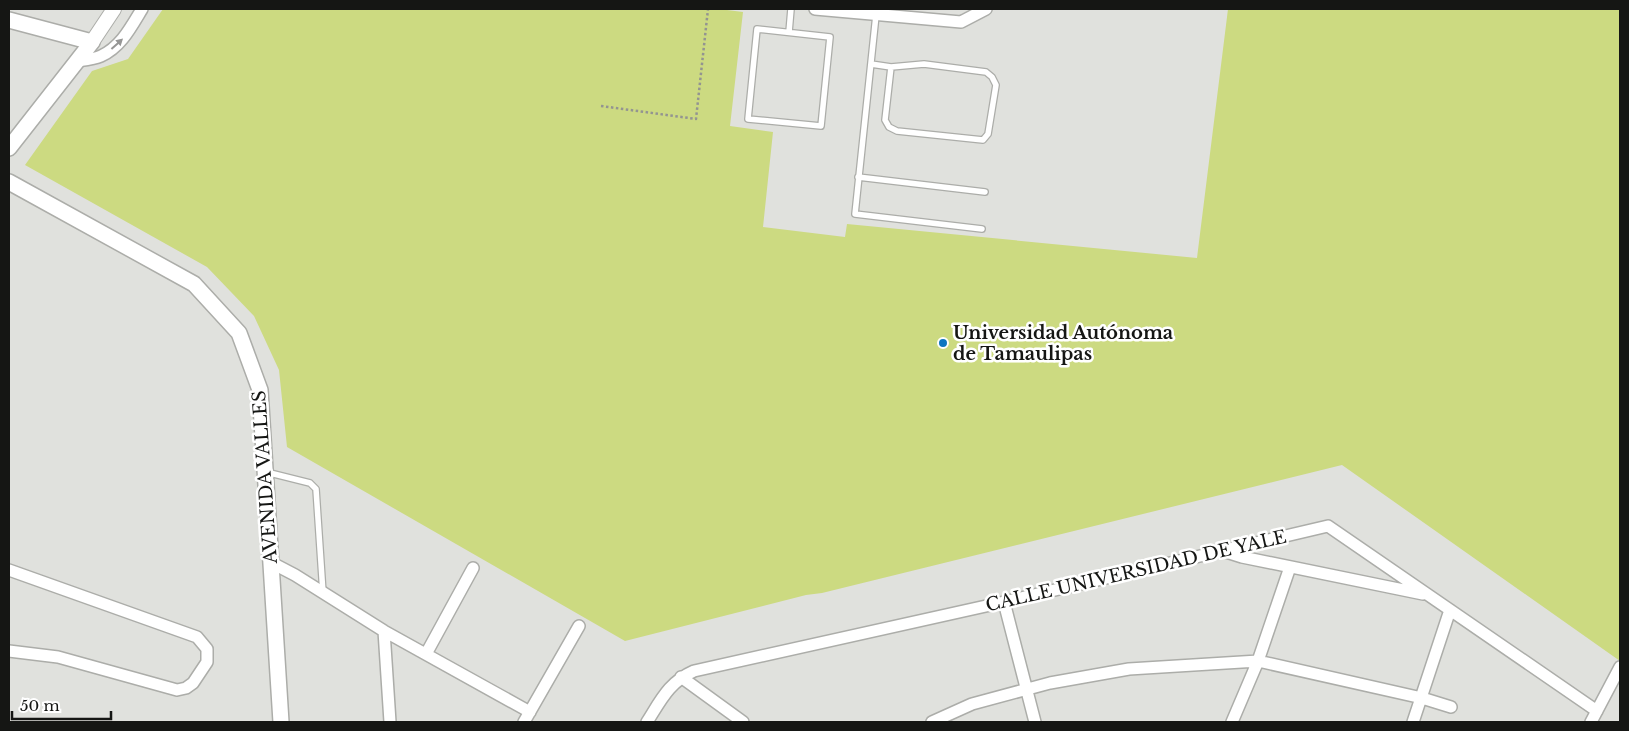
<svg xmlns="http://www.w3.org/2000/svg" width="1629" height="731" font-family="'Libre Baskerville',serif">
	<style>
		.green { fill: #ccda81 }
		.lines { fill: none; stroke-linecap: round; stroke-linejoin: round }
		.service-casing { stroke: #acada9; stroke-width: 8 }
		.minor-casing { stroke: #acada9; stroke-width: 14 }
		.tertiary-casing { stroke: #acada9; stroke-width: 16 }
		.secondary-casing { stroke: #acada9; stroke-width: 18 }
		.path { stroke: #939491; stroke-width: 2.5; stroke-dasharray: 2.5 2.5; stroke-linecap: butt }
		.service { stroke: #fff; stroke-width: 5.5 }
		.minor { stroke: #fff; stroke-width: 11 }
		.tertiary { stroke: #fff; stroke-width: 14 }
		.secondary { stroke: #fff; stroke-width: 15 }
		.oneway { fill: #969695 }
		.poi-dot { fill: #0d76c1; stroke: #fff; stroke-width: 2 }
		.labels { text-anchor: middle; stroke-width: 5; stroke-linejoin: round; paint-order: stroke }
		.poi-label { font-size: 18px; font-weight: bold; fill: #151614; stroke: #fff; text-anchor: start }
		.street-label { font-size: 18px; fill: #151614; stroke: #fff }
	</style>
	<rect width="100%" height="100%" fill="#e0e1dd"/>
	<!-- green -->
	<path class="green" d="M163,9h556l24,3 -13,114 43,6 -10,95 82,10 2,-13 350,34 31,-249h392v652l-278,-196 -520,128 -16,2 -181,46 -338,-194 -8,-77 -25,-54 -47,-49 -182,-102 67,-94 36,-12z"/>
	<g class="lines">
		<defs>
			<path id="service" d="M876,15l-21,199 127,15
				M757,29l73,8 -9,89 -73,-7z
				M789,32l2,-23
				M871,64l20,3 33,-3 62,8 6,5 4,8 -8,49 -5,6 -86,-9 -8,-4 -4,-7 6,-53
				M858,177l127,15
				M266,472l44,11 6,6 7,104"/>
			<path id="minor" d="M815,9l146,13 25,-13
				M78,61c7,-1 16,-2 23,-5 20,-9 30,-29 41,-47
				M1223,551l19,6 181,37
				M272,563l23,12 89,56 146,81
				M9,570l188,67 10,12v13l-14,21 -7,5 -9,2 -119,-33 -49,-6
				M1004,602l31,120
				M384,631l6,91
				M426,654l47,-86
				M681,677l62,45
				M524,722l55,-96
				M647,722c14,-22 22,-40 47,-51l310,-69 324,-76 269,185
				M932,722l40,-18 78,-21 79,-14 129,-8 164,37 29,9
				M1232,722l26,-61 32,-94
				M1413,722l37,-112
				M1591,722l29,-55"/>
			<path id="tertiary" d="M92,42l22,-33"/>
			<path id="secondary" d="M9,20l83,22 -83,106
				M9,182l185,102 45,49 21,57 21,332"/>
		</defs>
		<!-- service casing -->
		<use href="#service" class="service-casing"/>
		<!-- minor casing -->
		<use href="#minor" class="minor-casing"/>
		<!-- tertiary casing -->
		<use href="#tertiary" class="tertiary-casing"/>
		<!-- secondary casing -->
		<use href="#secondary" class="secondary-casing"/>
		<!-- path -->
		<path class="path" d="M601,106l95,13 12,-110"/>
		<!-- service -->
		<use href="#service" class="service"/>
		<!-- minor -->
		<use href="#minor" class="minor"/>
		<!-- tertiary -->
		<use href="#tertiary" class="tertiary"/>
		<!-- secondary -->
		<use href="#secondary" class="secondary"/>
	</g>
	<!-- one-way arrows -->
	<defs><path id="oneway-solid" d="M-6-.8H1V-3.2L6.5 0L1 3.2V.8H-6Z" transform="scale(1.25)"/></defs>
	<use class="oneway" href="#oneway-solid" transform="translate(117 44) rotate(-42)"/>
	<!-- markers -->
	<circle class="poi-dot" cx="943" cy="343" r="5"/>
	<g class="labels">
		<!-- poi labels -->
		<g class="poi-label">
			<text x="953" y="339">Universidad Autónoma<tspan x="953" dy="21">de Tamaulipas</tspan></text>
		</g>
		<!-- street labels -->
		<g class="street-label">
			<text transform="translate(265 477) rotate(-94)" y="6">AVENIDA VALLES</text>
			<text transform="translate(1136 571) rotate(-13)" y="6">CALLE UNIVERSIDAD DE YALE</text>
		</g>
	</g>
	<!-- border -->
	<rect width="1629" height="731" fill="none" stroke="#151614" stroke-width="20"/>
	<!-- scale -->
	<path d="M12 711v8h99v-8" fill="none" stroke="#151614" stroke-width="2.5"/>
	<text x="20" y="711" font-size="15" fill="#151614" stroke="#ffffff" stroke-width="4" paint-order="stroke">50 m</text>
</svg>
